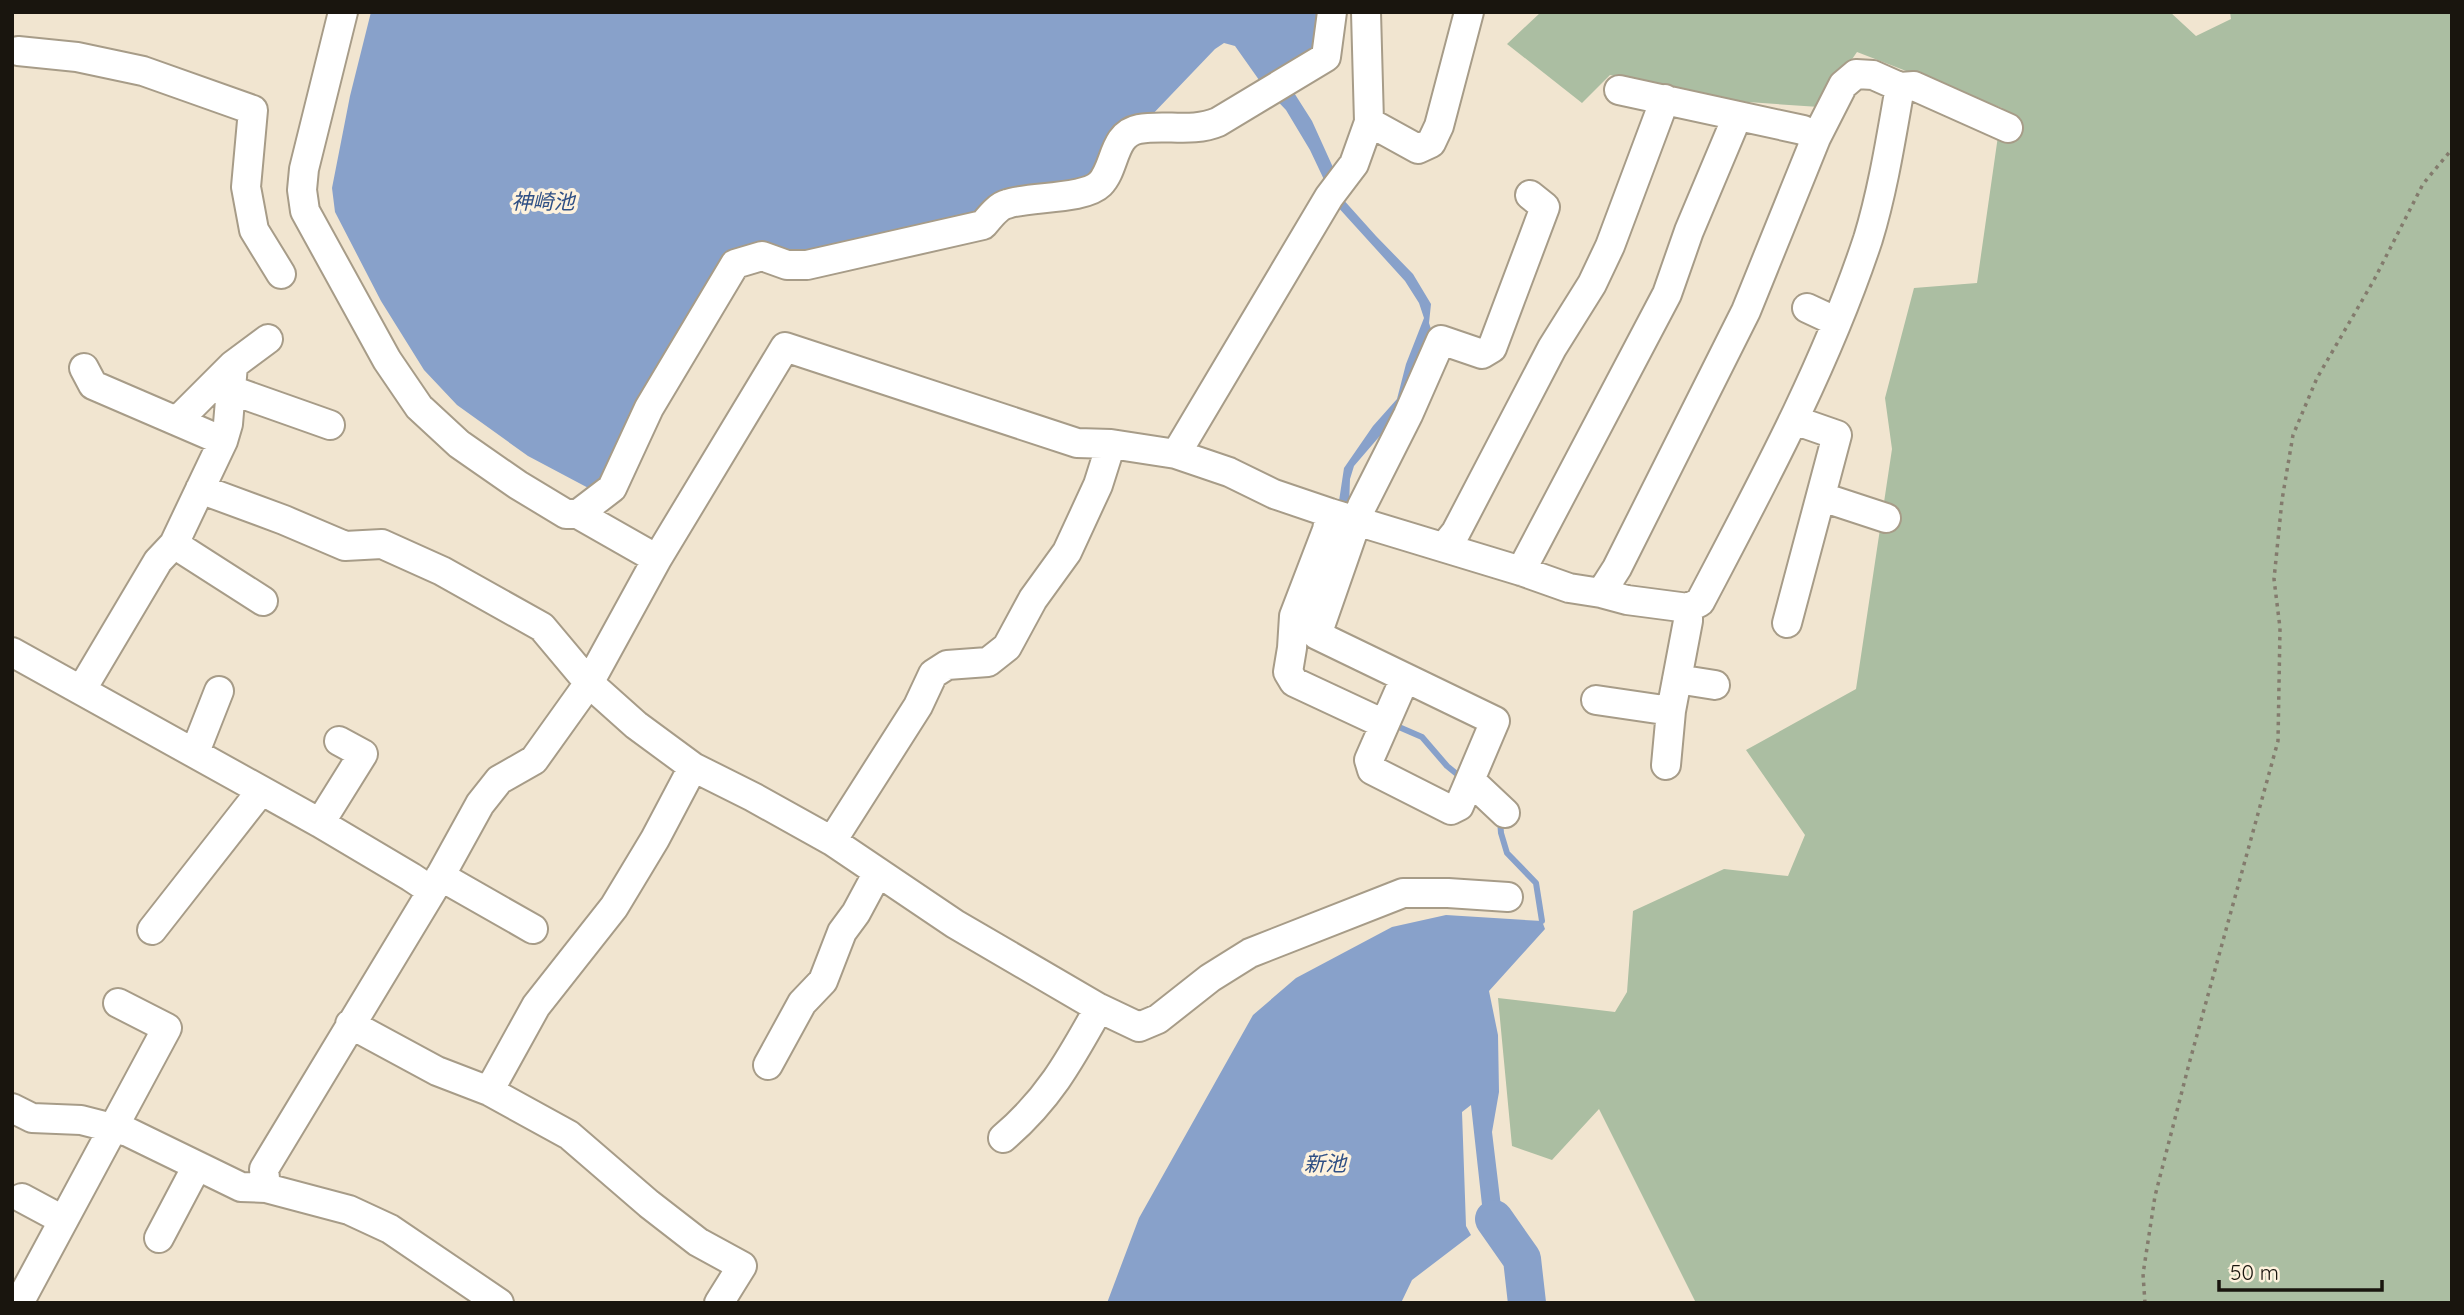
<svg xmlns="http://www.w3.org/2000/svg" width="2464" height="1315" font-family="Quicksand,'Noto Sans JP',sans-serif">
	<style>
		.green { fill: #abbea2 }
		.water { fill: #88a1ca }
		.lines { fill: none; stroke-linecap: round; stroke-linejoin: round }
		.stream { stroke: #88a1ca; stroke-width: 6 }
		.river { stroke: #88a1ca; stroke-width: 38 }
		.minor-casing { stroke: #a79c88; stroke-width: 32 }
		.path { stroke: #837b6d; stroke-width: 3.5; stroke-dasharray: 3.5 5; stroke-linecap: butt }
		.minor { stroke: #fff; stroke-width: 28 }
		.labels { text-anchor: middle; stroke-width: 7; stroke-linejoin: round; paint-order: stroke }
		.water-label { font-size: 21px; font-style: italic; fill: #2f4f84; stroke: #fef2dd }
	</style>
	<rect width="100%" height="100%" fill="#f1e5d0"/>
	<!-- green -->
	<path class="green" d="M1541,12h629l26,24 35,-17 -1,-7h222v1291h-756l-97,-194 -47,51 -40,-14 -14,-148 117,14 12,-20 6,-81 91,-42 64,7 17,-41 -59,-85 110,-61 36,-240 -7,-51 29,-110 63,-5 25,-175 -145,-56 -38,55 -100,-7 -109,-25 -28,28 -75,-59z"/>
	<!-- water -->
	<path class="water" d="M371,12h955l2,11 -37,65 21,33 24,53 5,23 35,39 37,38 18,30 -2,19 4,12 -42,88 -37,43 -4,13 -1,28 -10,-6 5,-33 29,-42 24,-27 9,-35 18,-46 -5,-15 -14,-22 -69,-76 -26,-55 -24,-40 -22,-23 -29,-41 -11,-3 -9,6 -67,70 -51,59 -115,40 -177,41 -54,-11 -157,243 -66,-35 -71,-51 -33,-35 -43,-69 -46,-89 -3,-24 18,-92z
		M1446,915l96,6 3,8 -56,62 9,44 1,57 -7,40 10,83 -18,8 -13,-118 -9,7 4,114 5,9 -59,45 -11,23h-294l32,-85 114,-203 43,-37 96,-51z"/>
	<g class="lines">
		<!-- stream -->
		<path class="stream" d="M1392,724l30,13 25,29 16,13
			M1500,820l1,13 6,20 29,30 6,38"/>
		<!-- river -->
		<path class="river" d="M1494,1219l28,40 5,44"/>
		<defs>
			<path id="minor" d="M343,12l-39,157 -2,21 3,21 82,149 32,47 40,37 59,41 48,29h12l79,45
				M18,51l59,6 66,14 110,39 -7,77 8,43 27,44
				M1619,90l184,40 13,8
				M1369,122l49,27 13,-6 8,-17 30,-114
				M1807,308l30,14
				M84,368l9,17 130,56
				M231,390l99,35
				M177,421l56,-56
				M1176,454l53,18 45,22 56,19 191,58 48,17 32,5 26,7 61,8 12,-6c62,-118 126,-236 168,-363 15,-49 23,-101 32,-152
				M200,489l84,31 61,26 37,-2 60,27 100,56 47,56 47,42 57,42 60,30 79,44 123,83 144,84 40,19 19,-8 52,-41 40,-25 153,-60h45l60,4
				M1822,497l64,21
				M1330,513l-3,17 -33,86 -2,32 -4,24 6,10 90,42
				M578,514l34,-26 37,-80 86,-144 27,-8 25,9h20l176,-40c6,-7 15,-19 24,-21 22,-8 77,-4 93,-20 16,-16 12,-50 39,-55 26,-5 53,4 79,-7l108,-65 6,-45
				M174,544l89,57
				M1444,547l12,-15 96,-184 40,-64 18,-38 55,-147
				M1521,571l146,-277 22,-63 48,-114
				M1601,593l16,-25 129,-257 70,-173 27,-53 13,-11 17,1 27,12 14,-1 94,42
				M1787,623l50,-188 -43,-15
				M12,652l308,171 91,54 21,14 -168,278 2,19 83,22 41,19 109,74
				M1405,678l-36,82 3,10 79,40 8,-4 36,-85 -178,-86 45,-129 46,-91 33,-75 41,14 10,-6 53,-141 -15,-12
				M1677,679l38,6
				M82,689l76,-128 16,-17 49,-103 5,-17 5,-59 35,-26
				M1596,700l75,11
				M195,752l24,-61
				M1666,765l5,-54 17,-90v-13
				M1471,781l34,32
				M320,823l43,-69 -24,-13
				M832,841l86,-135 15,-32 14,-9 41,-3 19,-15 26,-48 34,-47 31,-67 13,-41
				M440,876l93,53
				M432,891l48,-87 19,-24 35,-20 55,-77 68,-124 128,-212 292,96 34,1 65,10 153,-257 25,-33 15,-42 -3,-110
				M152,930l109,-139
				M350,1024l87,47 52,20 80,44 80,69 49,38 44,24 -23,37
				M768,1065l34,-62 21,-22 19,-49 14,-19 22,-41
				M489,1091l47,-85 78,-99 41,-68 38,-72
				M12,1108l20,10 49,2 47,12 113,55 25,1
				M1003,1138c46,-39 67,-78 96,-130
				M22,1198l41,22
				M159,1238l38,-72
				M19,1303l148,-275 -49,-25"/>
		</defs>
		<!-- minor casing -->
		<use href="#minor" class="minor-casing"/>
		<!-- path -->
		<path class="path" d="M2145,1303l-2,-29 12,-78 34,-132 89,-323 2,-113 -6,-49 8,-79 11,-65 24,-57 57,-98 49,-96 29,-35"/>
		<!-- minor -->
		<use href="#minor" class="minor"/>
	</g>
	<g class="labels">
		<!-- water labels -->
		<g class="water-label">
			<text x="543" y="209">神崎池</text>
			<text x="1325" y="1171">新池</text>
		</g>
	</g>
	<!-- border -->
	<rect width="2464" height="1315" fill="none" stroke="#19150e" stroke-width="28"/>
	<!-- scale -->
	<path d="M2219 1280v10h163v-10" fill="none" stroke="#19150e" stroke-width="3.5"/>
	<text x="2230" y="1280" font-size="21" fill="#19150e" stroke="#fef2dd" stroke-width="5" paint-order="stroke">50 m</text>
</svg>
